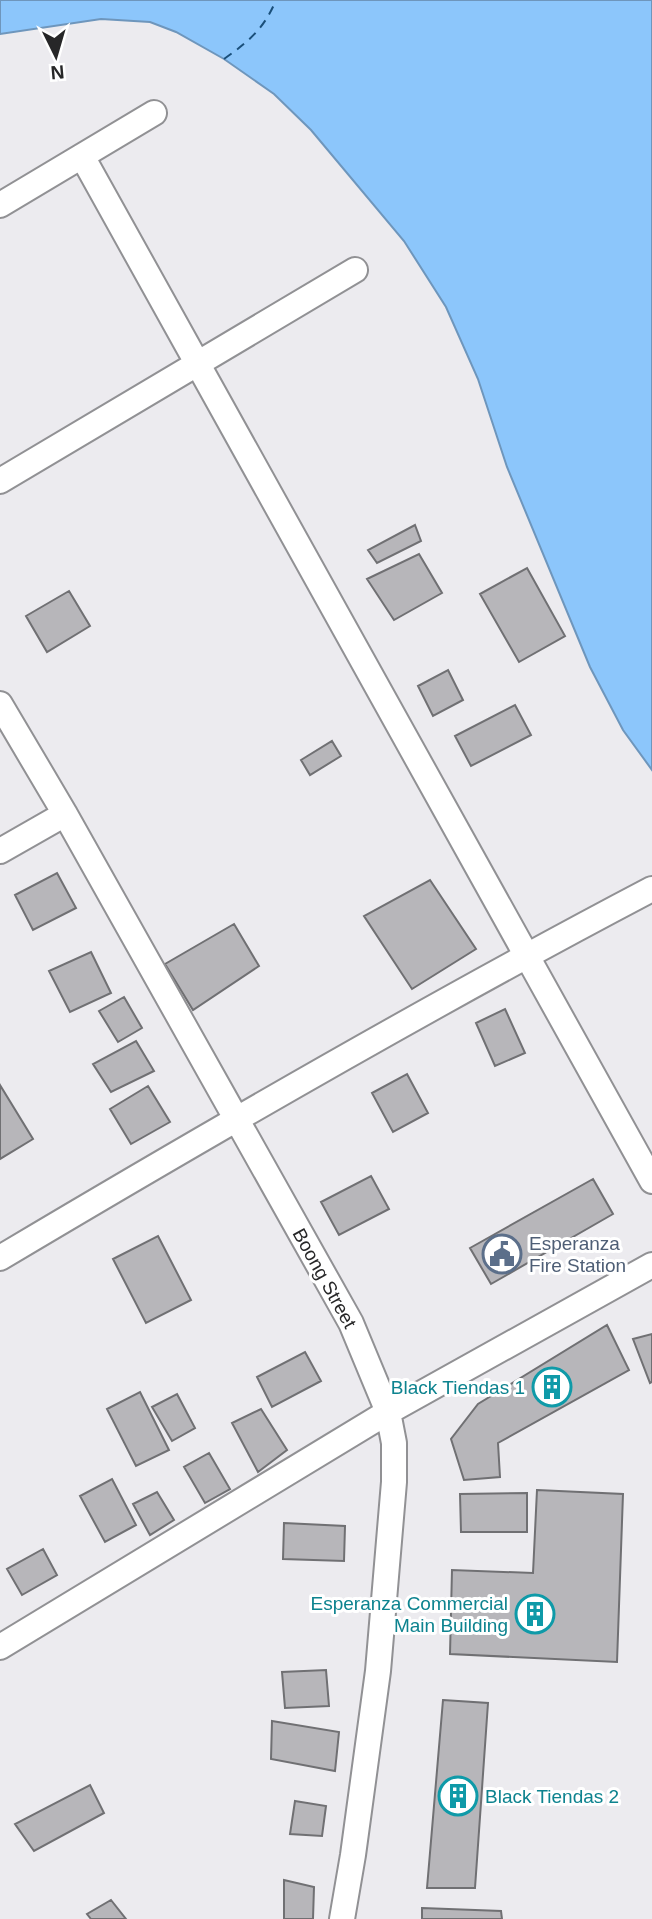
<svg xmlns="http://www.w3.org/2000/svg" width="652" height="1919" font-family="Arial,sans-serif">
	<style>
		.water { fill: #8cc6fb; stroke: #6e96bc; stroke-width: 2 }
		.lines { fill: none; stroke-linecap: round; stroke-linejoin: round }
		.ferry { stroke: #1a4f7a; stroke-width: 2; stroke-dasharray: 9 7; stroke-linecap: butt }
		.building { fill: #b7b6ba; stroke: #707073; stroke-width: 2 }
		.minor-casing { stroke: #919194; stroke-width: 28 }
		.minor { stroke: #fff; stroke-width: 24 }
		.labels { text-anchor: middle; stroke-width: 6; stroke-linejoin: round; paint-order: stroke }
		.service-label { font-size: 19px; fill: #4e5e75; stroke: #fff; text-anchor: start }
		.street-label { font-size: 19px; fill: #272728; stroke: #fff }
		.culture-label { font-size: 19px; fill: #0d838f; stroke: #fff; text-anchor: end }
	</style>
	<rect width="100%" height="100%" fill="#ecebef"/>
	<!-- water -->
	<path class="water" d="M0,0h652v770l-29,-40 -33,-63 -83,-200 -29,-88 -32,-72 -42,-66 -93,-111 -37,-36 -50,-35 -48,-27 -26,-10 -49,-3 -101,15z"/>
	<g class="lines">
		<!-- ferry -->
		<path class="ferry" d="M224,59c24,-17 40,-30 52,-59"/>
	</g>
	<!-- building -->
	<path class="building" d="M415,525l6,16 -44,22 -9,-13z
		M419,554l23,39 -48,27 -27,-41z
		M527,568l38,68 -46,26 -39,-68z
		M69,591l21,35 -43,26 -21,-36z
		M448,670l15,30 -30,16 -15,-30z
		M515,705l16,30 -60,31 -16,-30z
		M332,741l9,15 -31,19 -9,-15z
		M57,873l19,35 -43,22 -18,-35z
		M430,880l46,69 -64,40 -48,-73z
		M234,924l25,42 -66,44 -28,-46z
		M91,952l20,41 -41,19 -21,-41z
		M124,997l18,31 -24,14 -19,-31z
		M505,1009l20,44 -30,13 -19,-43z
		M136,1041l18,30 -43,21 -18,-28z
		M407,1074l21,39 -35,19 -21,-39z
		M0,1085l33,54 -33,20z
		M148,1086l22,36 -39,22 -21,-35z
		M371,1176l18,33 -50,26 -18,-33z
		M593,1179l20,35 -122,70 -21,-36z
		M158,1236l33,64 -45,23 -33,-64z
		M607,1325l22,45 -131,73 2,34 -36,3 -13,-41 27,-35z
		M652,1334v48l-2,1 -17,-44z
		M305,1352l16,29 -49,26 -15,-30z
		M140,1392l29,58 -33,16 -29,-57z
		M177,1394l18,34 -23,13 -20,-34z
		M261,1409l26,41 -29,22 -26,-49z
		M209,1453l21,36 -25,14 -21,-36z
		M112,1479l24,46 -31,17 -25,-46z
		M537,1490l86,4 -6,168 -167,-8 2,-84 81,3z
		M157,1492l17,28 -24,15 -17,-31z
		M527,1493v39h-66l-1,-38z
		M284,1523l61,3 -1,35 -61,-2z
		M43,1549l14,26 -35,20 -15,-26z
		M326,1670l3,36 -44,2 -3,-36z
		M443,1700l45,3 -13,185h-48z
		M272,1721l67,11 -4,39 -64,-12z
		M90,1785l14,28 -70,38 -19,-27z
		M295,1801l31,5 -4,30 -32,-2z
		M284,1880l30,7 -1,32h-29z
		M111,1900l15,19h-35l-4,-5z
		M422,1908l79,3 1,8h-80z"/>
	<g class="lines">
		<defs>
			<path id="minor" d="M82,156l570,1025
				M0,205l154,-92
				M0,481l355,-211
				M0,704l65,110 286,509 37,89 6,31v39l-16,189 -25,184 -11,64
				M0,851l65,-37
				M0,1258c215,-128 431,-253 652,-369
				M0,1647l388,-235 264,-147"/>
		</defs>
		<!-- minor casing -->
		<use href="#minor" class="minor-casing"/>
		<!-- minor -->
		<use href="#minor" class="minor"/>
	</g>
	<!-- icons -->
	<defs>
		<symbol id="civic-ring" viewBox="-11 -11 22 22"><circle r="9.5" fill="#fff" stroke="#5c6f8a" stroke-width="1.5"/><path d="M-.6-6.5H3V-4.5H.6V-3L4-1V1h2V6H-6V1h2V-1L-.6-3ZM-1.2 2.5V6h2.4V2.5Z" fill="#5c6f8a"/></symbol>
		<symbol id="building-ring" viewBox="-11 -11 22 22"><circle r="9.5" fill="#fff" stroke="#0f9aa8" stroke-width="1.5"/><path d="M-4-6H4V6H1V3H-1V6H-4ZM-2.5-4.3h1.7v1.8h-1.7ZM.8-4.3h1.7v1.8H.8ZM-2.5-1h1.7V.8h-1.7ZM.8-1h1.7V.8H.8Z" fill="#0f9aa8"/></symbol>
	</defs>
	<g fill-rule="evenodd">
		<use href="#civic-ring" x="480" y="1232" width="44" height="44"/>
		<use href="#building-ring" x="530" y="1365" width="44" height="44"/>
		<use href="#building-ring" x="513" y="1592" width="44" height="44"/>
		<use href="#building-ring" x="436" y="1774" width="44" height="44"/>
	</g>
	<g class="labels">
		<!-- service labels -->
		<g class="service-label">
			<text x="529" y="1250">Esperanza<tspan x="529" dy="22">Fire Station</tspan></text>
		</g>
		<!-- street labels -->
		<g class="street-label">
			<text transform="translate(325 1278) rotate(61)" y="7">Boong Street</text>
		</g>
		<!-- culture labels -->
		<g class="culture-label">
			<text x="525" y="1394">Black Tiendas 1</text>
			<text x="508" y="1610">Esperanza Commercial<tspan x="508" dy="22">Main Building</tspan></text>
			<text x="485" y="1803" text-anchor="start">Black Tiendas 2</text>
		</g>
	</g>
	<!-- north arrow -->
	<g transform="translate(56 56) rotate(175)" stroke="#ffffff" stroke-width="5" paint-order="stroke">
	<path d="M0-5L12 26L0 18L-12 26Z" fill="#272728"/>
	<text y="-10" font-size="19" font-weight="bold" text-anchor="middle" fill="#272728">N</text>
	</g>
</svg>
